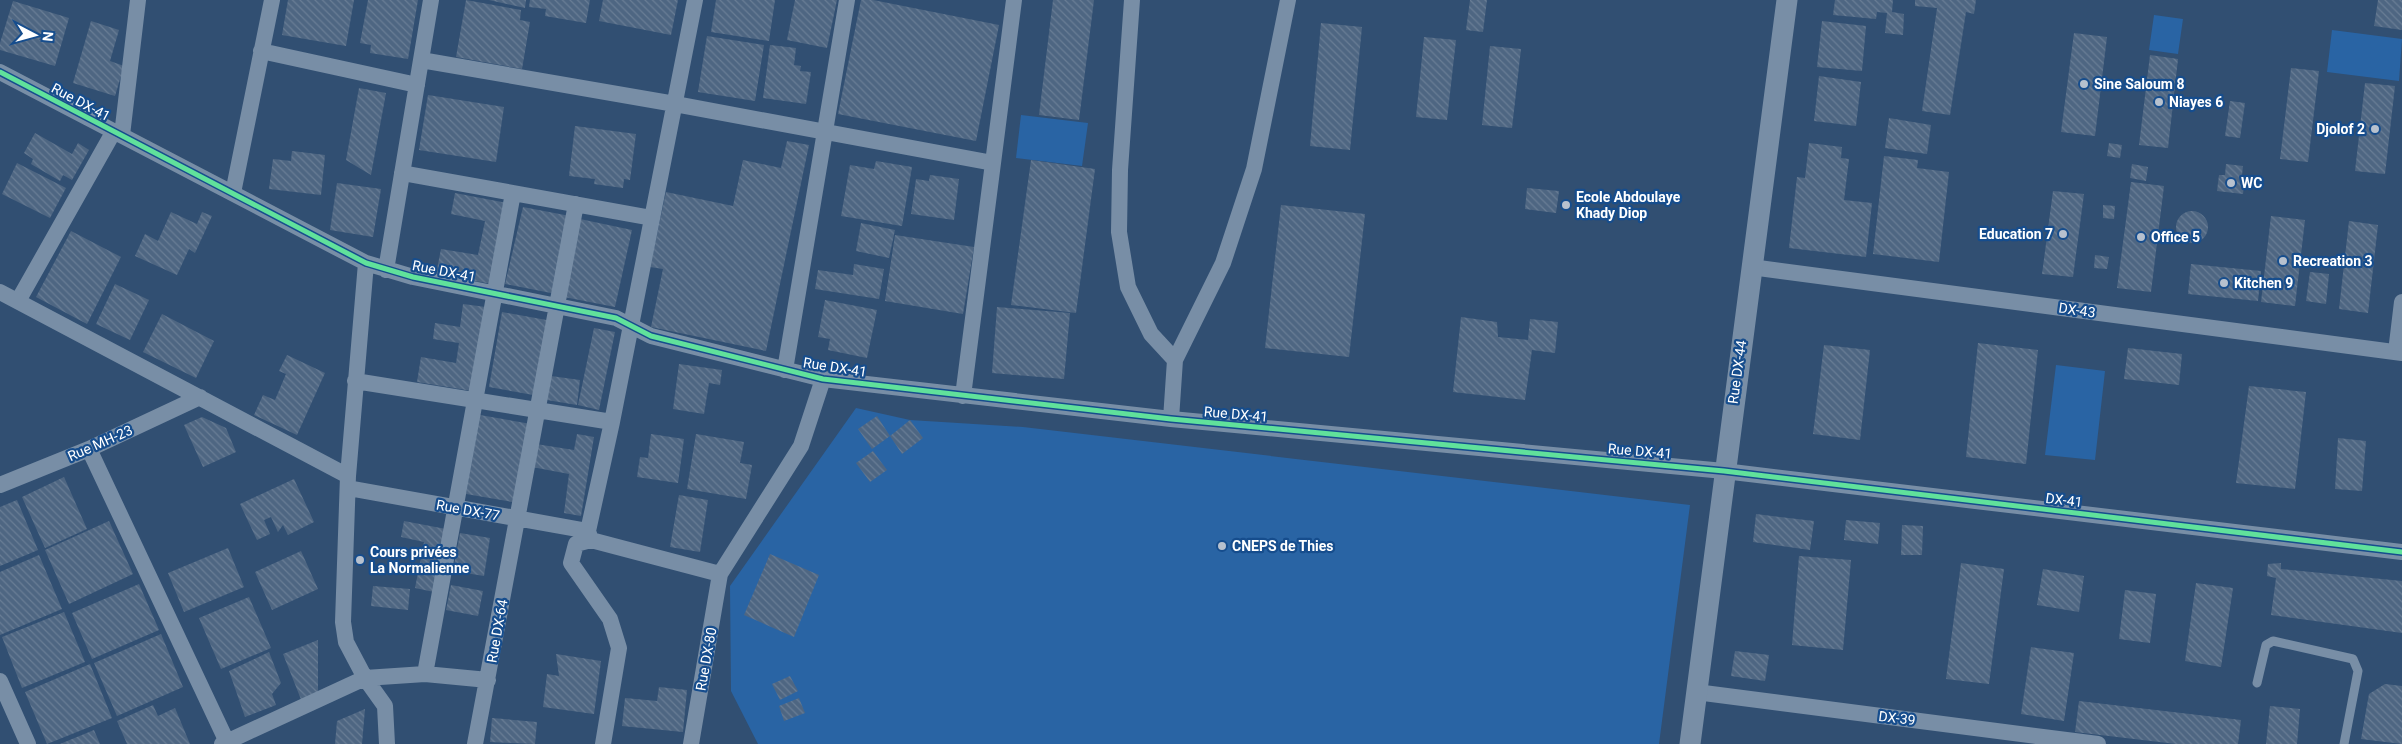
<svg xmlns="http://www.w3.org/2000/svg" width="2402" height="744" font-family="Roboto,sans-serif">
	<style>
		.green { fill: #2964a4 }
		.building { fill: url(#building-back-hatch) }
		.lines { fill: none; stroke-linecap: round; stroke-linejoin: round }
		.service { stroke: #788ea6; stroke-width: 9 }
		.minor { stroke: #788ea6; stroke-width: 16 }
		.tertiary { stroke: #788ea6; stroke-width: 21 }
		.cycleway-casing { stroke: #164d8d; stroke-width: 8 }
		.cycleway { stroke: #60e19b; stroke-width: 5 }
		.poi-dot { fill: #b7c1ce; stroke: #164d8d; stroke-width: 2 }
		.labels { text-anchor: middle; stroke-width: 4.5; stroke-linejoin: round; paint-order: stroke }
		.poi-label { font-size: 14px; font-weight: bold; fill: #fff; stroke: #164d8d; text-anchor: start }
		.street-label { font-size: 14px; fill: #fff; stroke: #164d8d }
	</style>
	<defs>
		<pattern id="building-back-hatch" width="6" height="6" patternUnits="userSpaceOnUse" patternTransform="scale(1.25)"><rect width="6" height="6" fill="#4e6682"/><path d="M-1 5l2 2M0 0l6 6M5-1l2 2" fill="none" stroke="#697d95"/></pattern>
	</defs>
	<rect width="100%" height="100%" fill="#314f72"/>
	<!-- green -->
	<path class="green" d="M2154,15l29,4 -5,35 -29,-4z
		M2332,30l70,9 -3,42 -72,-9z
		M1021,115l67,8 -6,43 -66,-8z
		M2056,365l49,6 -10,89 -50,-5z
		M856,408l54,12 113,7 667,78 -31,239h-901l-27,-53 -1,-105z"/>
	<!-- building -->
	<path class="building" d="M288,0h66l-8,46 -64,-11z
		M368,0h50l-10,59 -38,-6 1,-8 -11,-2z
		M466,0l55,10 -1,10 10,2 -8,47 -66,-12z
		M489,0h37l-1,8z
		M530,0h60l-4,23 -41,-7 1,-7 -17,-2z
		M603,0h75l-7,35 -72,-14z
		M716,0h59l-6,41 -58,-9z
		M795,0h42l-10,48 -40,-8z
		M861,0h12l126,25 -23,116 -138,-27z
		M1053,0h41l-15,120 -40,-5z
		M1470,0h17l-4,32 -17,-2z
		M1835,0h58l-1,12 12,2 -1,21 -18,-2 2,-20 -10,-1 -1,7 -43,-4z
		M1915,0h61l-2,14 -8,-2 -16,103 -28,-4 15,-103 -22,-2z
		M2378,0h24v30l-28,-4z
		M13,1l56,17 -14,48 -55,-16v-7z
		M91,21l28,9 -9,31 14,5 -9,30 -42,-13z
		M1822,21l44,5 -4,45 -45,-4z
		M1321,23l41,4 -12,123 -40,-4z
		M2074,33l33,4 -12,99 -34,-4z
		M707,36l57,9 -9,56 -57,-9z
		M1424,37l32,3 -9,80 -31,-3z
		M770,45l26,3 -2,17 7,1 -1,5 11,1 -5,32 -43,-6z
		M1490,46l31,3 -9,79 -30,-3z
		M2150,55l28,4 -10,89 -29,-3z
		M2291,68l28,3 -11,91 -28,-3z
		M1819,76l42,6 -5,44 -42,-5z
		M2365,83l30,3 -10,88 -30,-3z
		M359,88l27,5 -15,82 -25,-15z
		M428,95l76,12 -8,55 -77,-12z
		M2230,101l15,2 -5,35 -15,-2z
		M1889,118l42,7 -4,29 -42,-6z
		M575,126l61,8 -6,46 -6,-1 -1,9 -29,-4 1,-5 -26,-3z
		M35,133l37,21 6,-11 11,7 -17,30 -9,-5 -3,6 -29,-17 2,-5 -9,-6z
		M787,141l22,4 -43,206 -115,-24 12,-58 -13,-2 16,-75 67,14 10,-46 38,8z
		M1809,143l33,4 -1,11 8,1 -5,41 28,3 -6,54 -77,-9 8,-71 8,1z
		M2109,143l13,2 -2,13 -13,-2z
		M292,151l33,4 -4,40 -52,-6 4,-30 18,2z
		M1884,156l34,4 -1,8 32,4 -10,90 -66,-8z
		M1031,160l64,9 -19,144 -65,-8z
		M876,161l36,6 -10,59 -61,-10 9,-51 24,4z
		M17,163l49,25 -16,30 -48,-24z
		M2132,164l16,3 -2,14 -16,-3z
		M2226,164l17,2 -1,9 3,1 -2,18 -26,-3 2,-16h6z
		M930,175l29,4 -5,41 -43,-6 5,-35 13,2z
		M2131,182l33,4 -13,106 -34,-4z
		M337,183l44,6 -8,48 -43,-7z
		M1527,188l32,3 -3,22 -31,-4z
		M2053,191l31,3 -11,83 -31,-3z
		M455,193l52,10 -15,81 -56,-10 5,-25 37,6 7,-34 -34,-7z
		M1281,205l84,9 -16,143 -84,-9z
		M2103,205l12,1 -1,13 -11,-1z
		M523,207l47,9 -14,78 -51,-10z
		M2176 227a16 16 0 1 1 32 0a16 16 0 1 1-32 0Z
		M171,212l26,12 5,-12 10,4 -17,37 -6,-4 -12,26 -42,-19 10,-22 13,7z
		M2271,216l34,4 -10,86 -34,-4z
		M580,219l52,11 -17,77 -51,-10z
		M2349,221l29,4 -10,88 -29,-4z
		M861,223l34,7 -6,28 -33,-7z
		M71,231l50,26 -34,67 -51,-27z
		M895,235l79,12 -11,67 -78,-13z
		M2095,255l14,2 -2,12 -13,-1z
		M854,264l30,5 -5,30 -64,-10 3,-19 35,5z
		M2191,264l70,7 -3,30 -70,-7z
		M2310,272l19,2 -3,30 -20,-3z
		M115,284l34,16 -19,40 -34,-16z
		M825,300l52,10 -10,48 -39,-8 2,-11 -12,-2z
		M463,304l23,3 -14,84 -55,-9 4,-25 35,6 3,-20 -26,-4 2,-16 25,4z
		M997,307l73,6 -6,66 -72,-6z
		M502,312l50,9 -13,75 -50,-9z
		M162,314l52,27 -18,37 -53,-26z
		M1461,317l36,5 1,15 30,3 2,-21 28,3 -3,31 -23,-3 -7,50 -72,-8z
		M594,328l21,4 -16,78 -21,-5z
		M1978,343l60,7 -12,114 -60,-7z
		M1824,345l46,5 -10,90 -47,-6z
		M2128,348l54,6 -3,31 -55,-6z
		M287,355l38,18 -28,62 -43,-20 9,-20 12,5 11,-26 -7,-3z
		M679,364l43,6 -2,15 -11,-2 -5,31 -31,-5z
		M551,376l29,4 -3,25 -30,-5z
		M2249,386l57,6 -11,97 -59,-6z
		M480,415l51,9 -13,79 -52,-9z
		M877,416l13,20 -18,13 -14,-20z
		M202,417l24,11 10,24 -33,15 -19,-42z
		M910,420l13,18 -21,16 -12,-18z
		M577,434l17,3 -13,79 -17,-3 5,-39 -37,-7 4,-23 38,6z
		M651,434l33,5 -6,44 -41,-6 3,-20 8,1z
		M696,434l48,8 -4,21 12,2 -6,34 -59,-10z
		M2338,438l28,3 -4,50 -27,-2z
		M873,451l14,19 -17,12 -14,-19z
		M64,477l23,52 -42,19 -23,-51z
		M294,479l20,43 -26,13 -5,-10 -5,7 -7,-15 -7,3 6,14 -13,6 -17,-36z
		M679,495l29,5 -8,52 -30,-5z
		M17,500l21,50 -38,16v-59z
		M1756,514l58,7 -4,29 -57,-8z
		M1846,520l34,3 -2,21 -34,-4z
		M109,521l24,53 -64,30 -24,-54z
		M404,521l42,8 -12,63 -19,-4 9,-46 -23,-5z
		M1902,525l21,1 -1,29h-21z
		M460,533l30,5 -6,38 -31,-5z
		M228,548l16,39 -60,25 -16,-39z
		M301,551l17,38 -46,21 -17,-38z
		M770,554l49,21 -25,62 -50,-22z
		M39,555l23,54 -62,26v-63z
		M1799,556l52,4 -8,90 -51,-5z
		M1961,563l43,6 -15,115 -43,-5z
		M2281,563v6l121,12v52l-131,-18 5,-37 -9,-2 1,-12z
		M2043,569l41,7 -5,36 -42,-7z
		M2196,583l37,5 -12,79 -36,-6z
		M139,584l20,46 -67,29 -20,-46z
		M451,585l32,6 -5,25 -32,-6z
		M373,586l37,3 -2,21 -37,-4z
		M2125,590l31,4 -6,49 -31,-4z
		M249,597l22,51 -50,21 -22,-51z
		M64,612l21,50 -63,26 -20,-51z
		M161,634l22,53 -66,29 -23,-53z
		M318,640v55l-16,7 -19,-48z
		M2031,647l43,6 -10,68 -43,-7z
		M1735,651l34,4 -4,26 -34,-5z
		M269,652l12,31 -9,11 4,11 -31,12 -16,-46z
		M556,654l45,7 -7,53 -51,-7 4,-33 12,2z
		M90,664l22,54 -65,26 -22,-52z
		M790,676l8,15 -18,9 -8,-16z
		M2385,684l17,2v58l-41,-5 8,-45z
		M659,687l28,3 -4,42 -61,-6 3,-28 32,3z
		M799,698l6,15 -21,8 -5,-15z
		M2079,701l162,19 -3,24h-62l-101,-12z
		M153,705l5,11 17,-8 15,36h-63l-10,-23z
		M2270,706l30,3 -3,35h-31z
		M365,709l-3,35h-27l2,-23z
		M492,718l45,4 -2,22 -45,-2z
		M94,730l6,14h-40z"/>
	<g class="lines">
		<!-- service -->
		<path class="service" d="M2257,683l9,-38 7,-4 80,18 5,12 -14,73"/>
		<!-- minor -->
		<path class="minor" d="M1132,0l-12,170 -1,62 9,55 23,47 24,26
			M261,51l156,34
			M421,60l254,44 318,59
			M0,72l366,191 47,14 203,41 35,18 172,43 348,40 553,52 678,81
			M122,135l16,-135
			M402,173l250,45
			M233,193l39,-193
			M366,263l-18,213 -5,146 3,20 19,36 20,28 2,38
			M1751,267l651,86
			M386,270l45,-270
			M0,292l348,184
			M18,301l96,-170
			M2396,352l6,-50
			M785,370l62,-370
			M355,381l257,41
			M963,396l51,-396
			M1171,419l4,-59 48,-97 31,-94 34,-169
			M89,449l138,293
			M0,485l89,-36 111,-52
			M348,488l240,43
			M591,540l-3,-9 24,-109 83,-422
			M425,674l88,-481
			M0,681l28,63
			M1696,692l402,52
			M222,744l143,-66 60,-4 63,6
			M475,744l101,-540
			M603,744l16,-96 -9,-29 -39,-56 5,-19 15,-4 129,34
			M691,744l29,-170 81,-128 22,-67"/>
		<!-- tertiary -->
		<path class="tertiary" d="M1690,744l97,-744"/>
		<defs>
			<path id="cycleway" d="M0,72l366,191 47,14 203,41 35,18 172,43 348,40 553,52 678,81"/>
		</defs>
		<!-- cycleway casing -->
		<use href="#cycleway" class="cycleway-casing"/>
		<!-- cycleway -->
		<use href="#cycleway" class="cycleway"/>
	</g>
	<!-- markers -->
	<g class="poi-dot">
		<circle cx="2084" cy="84" r="5"/>
		<circle cx="2159" cy="102" r="5"/>
		<circle cx="2375" cy="129" r="5"/>
		<circle cx="2231" cy="183" r="5"/>
		<circle cx="1566" cy="205" r="5"/>
		<circle cx="2063" cy="234" r="5"/>
		<circle cx="2141" cy="237" r="5"/>
		<circle cx="2283" cy="261" r="5"/>
		<circle cx="2224" cy="283" r="5"/>
		<circle cx="1222" cy="546" r="5"/>
		<circle cx="360" cy="560" r="5"/>
	</g>
	<g class="labels">
		<!-- poi labels -->
		<g class="poi-label">
			<text x="2094" y="89">Sine Saloum 8</text>
			<text x="2169" y="107">Niayes 6</text>
			<text x="2365" y="134" text-anchor="end">Djolof 2</text>
			<text x="2241" y="188">WC</text>
			<text x="1576" y="202">Ecole Abdoulaye<tspan x="1576" dy="16">Khady Diop</tspan></text>
			<text x="2053" y="239" text-anchor="end">Education 7</text>
			<text x="2151" y="242">Office 5</text>
			<text x="2293" y="266">Recreation 3</text>
			<text x="2234" y="288">Kitchen 9</text>
			<text x="1232" y="551">CNEPS de Thies</text>
			<text x="370" y="557">Cours privées<tspan x="370" dy="16">La Normalienne</tspan></text>
		</g>
		<!-- street labels -->
		<g class="street-label">
			<text transform="translate(81 102) rotate(28)" y="5">Rue DX-41</text>
			<text transform="translate(444 271) rotate(11)" y="5">Rue DX-41</text>
			<text transform="translate(2077 310) rotate(8)" y="5">DX-43</text>
			<text transform="translate(835 367) rotate(9)" y="5">Rue DX-41</text>
			<text transform="translate(1737 372) rotate(-82)" y="5">Rue DX-44</text>
			<text transform="translate(1236 414) rotate(5)" y="5">Rue DX-41</text>
			<text transform="translate(100 443) rotate(-24)" y="5">Rue MH-23</text>
			<text transform="translate(1640 451) rotate(5)" y="5">Rue DX-41</text>
			<text transform="translate(2064 500) rotate(7)" y="5">DX-41</text>
			<text transform="translate(468 510) rotate(10)" y="5">Rue DX-77</text>
			<text transform="translate(497 631) rotate(-80)" y="5">Rue DX-64</text>
			<text transform="translate(706 659) rotate(-80)" y="5">Rue DX-80</text>
			<text transform="translate(1897 718) rotate(7)" y="5">DX-39</text>
		</g>
	</g>
	<!-- north arrow -->
	<g transform="translate(35 35) rotate(96)" stroke="#164d8d" stroke-width="4" paint-order="stroke">
	<path d="M0-4L9 19L0 12L-9 19Z" fill="#ffffff"/>
	<text y="-8" font-size="14" font-weight="bold" text-anchor="middle" fill="#ffffff">N</text>
	</g>
</svg>
